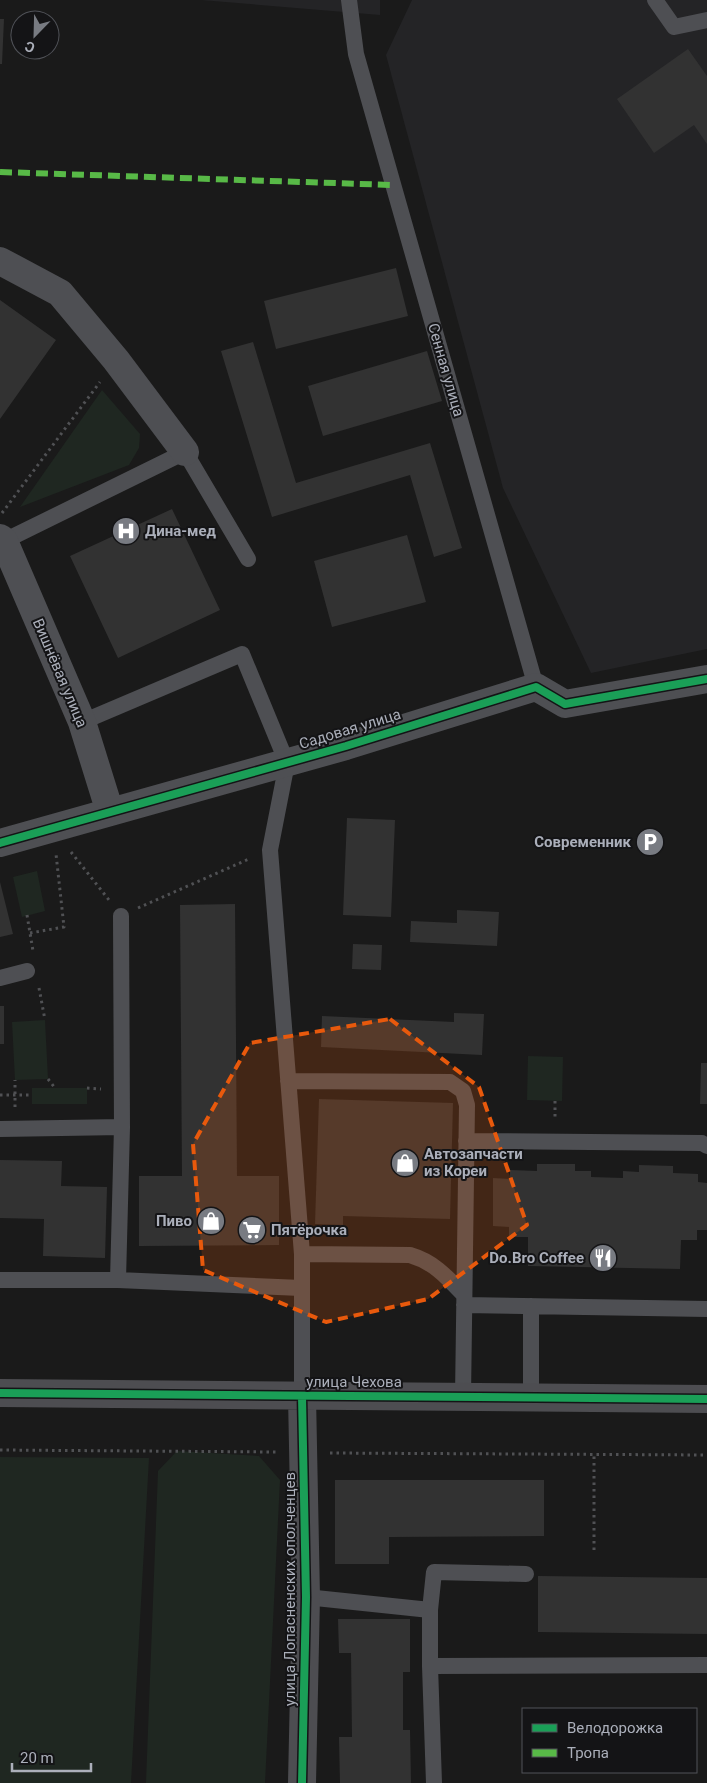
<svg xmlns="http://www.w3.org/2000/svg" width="707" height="1783" font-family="Roboto,sans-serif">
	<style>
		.built { fill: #242426 }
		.green { fill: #1f2721 }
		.building { fill: #323232 }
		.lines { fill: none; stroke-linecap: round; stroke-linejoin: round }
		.path { stroke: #505154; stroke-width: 3; stroke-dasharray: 2.5 4; stroke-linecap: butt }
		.lane { stroke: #4e4f53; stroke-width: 16 }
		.street { stroke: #4e4f53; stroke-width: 28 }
		.secondary { stroke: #4d4d51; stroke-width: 28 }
		.quiet { stroke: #58b947; stroke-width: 6; stroke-dasharray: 12 6; stroke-linecap: butt }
		.cycleway-casing { stroke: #141416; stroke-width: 11 }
		.cycleway { stroke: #1a9f57; stroke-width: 8 }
		.marked { fill: #e8590c; fill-opacity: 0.2; stroke: #e8590c; stroke-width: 4; stroke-dasharray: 10 6; stroke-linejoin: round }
		.labels { text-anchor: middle; stroke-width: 4; stroke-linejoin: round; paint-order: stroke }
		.street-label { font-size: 15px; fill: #abafba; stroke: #141416 }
		.poi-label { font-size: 15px; font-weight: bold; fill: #abafba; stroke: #141416; text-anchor: start }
	</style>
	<rect width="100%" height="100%" fill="#1a1a1a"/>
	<!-- built -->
	<path class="built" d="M201,0h179v15z
		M412,0h295v649l-116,24 -88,-185 -117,-433z"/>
	<!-- green -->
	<path class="green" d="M102,390l38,44 -1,14 -10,17 -109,42z
		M37,871l8,40 -23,6 -9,-40z
		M45,1020l3,59 -33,1 -3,-58z
		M528,1056l35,1 -1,44 -35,-1z
		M32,1088h55v16h-55z
		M177,1451l82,5 21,24 -15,303h-119l12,-312z
		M0,1457l149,1 -18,325h-131z"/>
	<!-- building -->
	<path class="building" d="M0,19h4l-2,45h-2z
		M688,49l19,27v68l-13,-19 -40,28 -37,-54z
		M396,268l12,48 -132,33 -12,-48z
		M0,300l56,40 -56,79z
		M253,342l43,141 134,-40 32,105 -28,9 -24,-82 -138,42 -51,-166z
		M427,351l15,50 -119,35 -15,-50z
		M172,509l48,101 -102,48 -48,-102z
		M407,535l19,67 -94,25 -18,-66z
		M347,818l48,2 -4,97 -48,-2z
		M0,882l13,52 -13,3z
		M235,904l2,272h42v69l-140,1v-70h43l-2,-271z
		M457,910l42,2 -2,34 -87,-4 1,-21 46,2z
		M353,944l29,1 -1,25 -29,-1z
		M0,1006h4v38h-4z
		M454,1013l30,1 -2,41 -161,-8 1,-31 132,6z
		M701,1063h6v41h-7z
		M319,1099l134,4 -3,116 -107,-3v9l-28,-1z
		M0,1160l62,1 -1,25 46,1 -2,71 -62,-2 1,-37 -44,-1z
		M537,1164h38v7h16v6l32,1v-7l16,1v-7l34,1v7l25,1v8l9,1v47h-10v10h-16l-1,29 -152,-3v-29h-19v-10l-16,-1v-48l17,1v-9l27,1z
		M335,1480h209v56l-155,1v27h-54z
		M538,1576l169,2v56l-169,-2z
		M338,1619h72v53h-7v58h7l1,53h-71l-1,-46h13l-1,-84h-12z"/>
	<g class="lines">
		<!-- path -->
		<path class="path" d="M2,513l98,-131
			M71,852l38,48
			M138,908l111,-49
			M27,915l6,36
			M30,933l34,-6 -8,-73
			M39,988l6,32
			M48,1079l7,9
			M87,1088l14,1
			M0,1095h32
			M555,1101v19
			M15,1107v-27
			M0,1450l276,2
			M330,1453l377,2
			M594,1550v-96"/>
		<!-- lane -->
		<path class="lane" d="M349,0l7,54 180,633
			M655,0l19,27 33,-7
			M4,541l181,-89 63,107
			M82,722l160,-68 45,109 -17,87 32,404v142
			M0,978l27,-7
			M288,1081l162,1 13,9 4,14 -4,292
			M0,1129l122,-2
			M466,1141l236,2 5,3
			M302,1254l108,1c24,7 37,22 54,40
			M0,1280h118l183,8
			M118,1280l4,-153 -1,-211
			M464,1305l243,4
			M531,1398v-92
			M306,1597l124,13v56l277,-1
			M430,1610l4,-38 92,2
			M430,1666l4,117"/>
		<!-- street -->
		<path class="street" d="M0,261l60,32 56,67 69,92
			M0,538l4,3 78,181 28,90
			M0,843l346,-97 190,-59 29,17 142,-25"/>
		<!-- secondary -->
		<path class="secondary" d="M0,1393l707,6
			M302,1396l4,201 -4,186"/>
		<!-- quiet -->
		<path class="quiet" d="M0,172l393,13"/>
		<defs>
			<path id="cycleway" d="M0,843l346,-97 190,-59 29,17 142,-25
				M0,1393l707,6
				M302,1396l4,201 -4,186"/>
		</defs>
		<!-- cycleway casing -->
		<use href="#cycleway" class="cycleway-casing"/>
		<!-- cycleway -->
		<use href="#cycleway" class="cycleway"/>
	</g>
	<!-- marked area -->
	<path class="marked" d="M390,1019l89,68 48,138 -99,74 -102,23 -123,-52 -10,-126 57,-101z"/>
	<!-- icons -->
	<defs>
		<symbol id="hospital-disc" viewBox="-11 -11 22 22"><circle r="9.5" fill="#787b82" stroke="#141416"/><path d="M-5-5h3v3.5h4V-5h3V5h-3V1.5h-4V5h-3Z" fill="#fff"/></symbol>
		<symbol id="parking-disc" viewBox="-11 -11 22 22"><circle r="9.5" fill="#787b82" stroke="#141416"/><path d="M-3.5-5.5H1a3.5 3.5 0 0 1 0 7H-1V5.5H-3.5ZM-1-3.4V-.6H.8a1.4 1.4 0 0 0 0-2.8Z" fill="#fff"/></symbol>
		<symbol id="shop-disc" viewBox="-11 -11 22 22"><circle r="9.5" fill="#787b82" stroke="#141416"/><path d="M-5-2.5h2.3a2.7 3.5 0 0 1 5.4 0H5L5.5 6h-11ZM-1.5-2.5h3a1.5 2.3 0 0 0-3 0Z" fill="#fff"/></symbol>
		<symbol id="supermarket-disc" viewBox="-11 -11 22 22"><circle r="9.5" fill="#787b82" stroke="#141416"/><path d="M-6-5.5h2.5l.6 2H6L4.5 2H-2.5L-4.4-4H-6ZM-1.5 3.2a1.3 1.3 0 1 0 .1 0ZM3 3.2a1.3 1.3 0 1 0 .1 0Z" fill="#fff"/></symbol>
		<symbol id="restaurant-disc" viewBox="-11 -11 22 22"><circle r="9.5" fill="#787b82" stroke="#141416"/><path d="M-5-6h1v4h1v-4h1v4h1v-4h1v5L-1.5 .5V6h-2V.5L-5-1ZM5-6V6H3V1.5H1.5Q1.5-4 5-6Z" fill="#fff"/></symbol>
	</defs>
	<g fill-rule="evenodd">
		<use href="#hospital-disc" x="110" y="515" width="32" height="32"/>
		<use href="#parking-disc" x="634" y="826" width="32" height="32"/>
		<use href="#shop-disc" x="389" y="1147" width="32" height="32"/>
		<use href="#shop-disc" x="195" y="1205" width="32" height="32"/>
		<use href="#supermarket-disc" x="236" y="1214" width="32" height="32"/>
		<use href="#restaurant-disc" x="587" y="1242" width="32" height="32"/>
	</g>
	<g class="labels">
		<!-- street labels -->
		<g class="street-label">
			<text transform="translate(446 370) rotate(74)" y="5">Сенная улица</text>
			<text transform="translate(60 673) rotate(67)" y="5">Вишнёвая улица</text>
			<text transform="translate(350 729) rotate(-17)" y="5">Садовая улица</text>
			<text x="354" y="1387">улица Чехова</text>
			<text transform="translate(290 1589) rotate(-90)" y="5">улица Лопасненских ополченцев</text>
		</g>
		<!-- poi labels -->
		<g class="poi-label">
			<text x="145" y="536">Дина-мед</text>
			<text x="631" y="847" text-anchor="end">Современник</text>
			<text x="424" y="1159">Автозапчасти<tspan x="424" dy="17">из Кореи</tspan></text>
			<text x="192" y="1226" text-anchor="end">Пиво</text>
			<text x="271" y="1235">Пятёрочка</text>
			<text x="584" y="1263" text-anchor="end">Do.Bro Coffee</text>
		</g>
	</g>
	<!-- legend -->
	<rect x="522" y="1708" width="175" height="65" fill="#141416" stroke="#505258"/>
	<rect x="532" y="1724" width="25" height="8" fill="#1a9f57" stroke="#505258"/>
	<text x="567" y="1733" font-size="15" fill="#abafba">Велодорожка</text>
	<rect x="532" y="1749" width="25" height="8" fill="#58b947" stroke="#505258"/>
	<text x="567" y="1758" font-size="15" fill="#abafba">Тропа</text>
	<!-- north arrow -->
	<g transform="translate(35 35) rotate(203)"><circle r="24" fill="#141416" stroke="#505258"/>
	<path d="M0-4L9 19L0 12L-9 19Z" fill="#787b82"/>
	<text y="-8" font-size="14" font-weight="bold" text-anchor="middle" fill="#abafba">С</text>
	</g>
	<!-- scale -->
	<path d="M12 1763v8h79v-8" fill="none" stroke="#abafba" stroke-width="2.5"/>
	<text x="20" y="1763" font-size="15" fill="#abafba" stroke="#141416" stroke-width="4" paint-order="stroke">20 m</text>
</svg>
